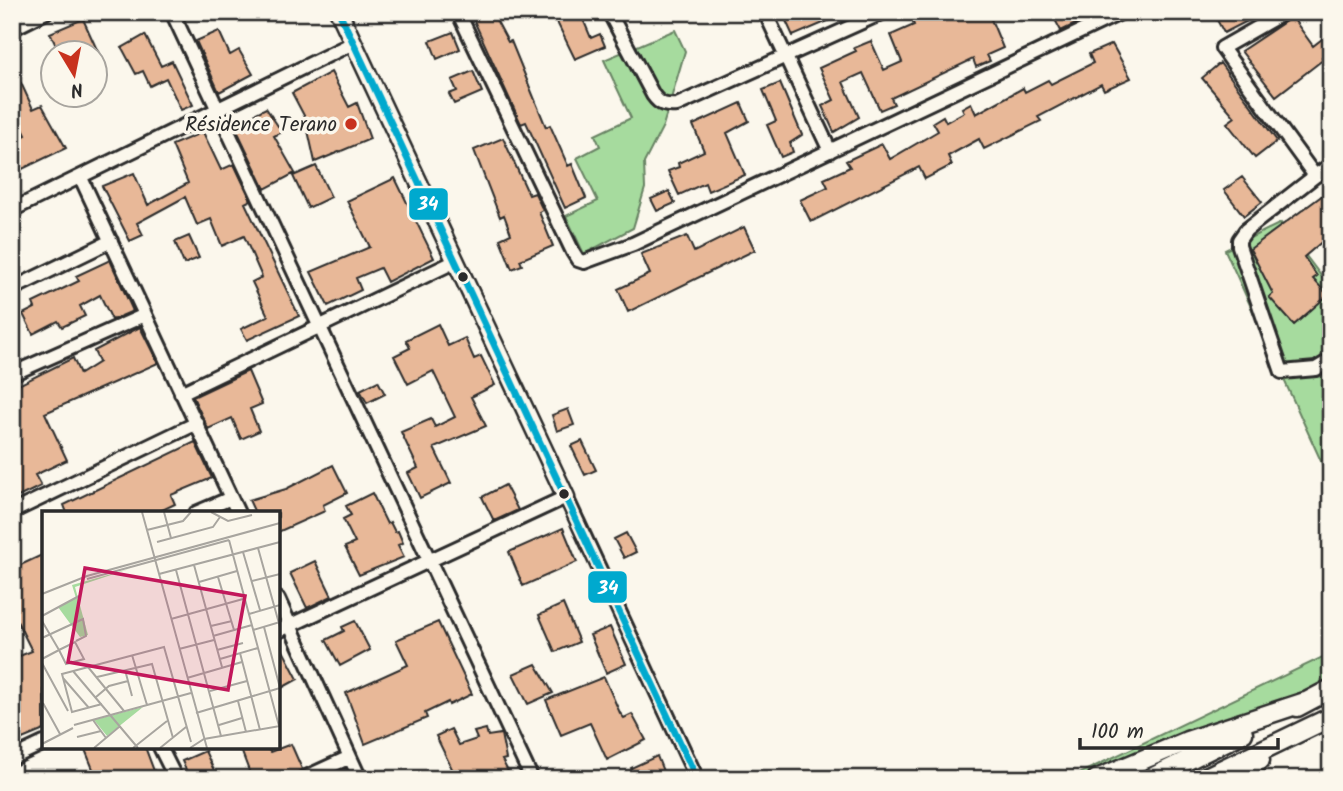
<svg xmlns="http://www.w3.org/2000/svg" width="1343" height="791" font-family="Kalam,sans-serif">
	<style>
		.green { fill: #a6db9e; stroke: #688364; stroke-width: 2 }
		.building { fill: #e8b898; stroke: #2b2b2b; stroke-width: 2 }
		.lines { fill: none; stroke-linecap: round; stroke-linejoin: round }
		.minor-casing { stroke: #2b2b2b; stroke-width: 18 }
		.tertiary-casing { stroke: #2b2b2b; stroke-width: 21 }
		.secondary-casing { stroke: #2b2b2b; stroke-width: 23 }
		.minor { stroke: #fbf7ec; stroke-width: 12 }
		.tertiary { stroke: #fbf7ec; stroke-width: 16 }
		.secondary { stroke: #fbf7ec; stroke-width: 18 }
		.bus-1-casing { stroke: #fbf7ec; stroke-width: 12 }
		.bus-1 { stroke: #00a9ce; stroke-width: 7 }
		.poi-dot { fill: #c8321e; stroke: #fbf7ec; stroke-width: 2.5 }
		.bus-dot { fill: #2b2b2b; stroke: #fbf7ec; stroke-width: 2.5 }
		.labels { text-anchor: middle; stroke-width: 7; stroke-linejoin: round; paint-order: stroke }
		.poi-label { font-size: 21px; fill: #2b2b2b; stroke: #fbf7ec; text-anchor: end }
		.inset-road { fill: none; stroke: #a8a59f; stroke-width: 2 }
		.view { fill: #c2185b; fill-opacity: 0.15; stroke: #c2185b; stroke-width: 3.5 }
		.inset-edge { fill: none; stroke: #2b2b2b; stroke-width: 3.5 }
		.line-badge { stroke: #fbf7ec; stroke-width: 2.5 }
		.badge-label { font-size: 19px; text-anchor: middle; font-weight: bold; fill: #fff }
	</style>
	<rect width="100%" height="100%" fill="#fbf7ec"/>
	<filter id="ink" filterUnits="userSpaceOnUse"><feTurbulence type="fractalNoise" baseFrequency=".0143" numOctaves="2"/><feDisplacementMap in="SourceGraphic" scale="14" xChannelSelector="R" yChannelSelector="G"/><feConvolveMatrix kernelMatrix="1 2 1 2 8 2 1 2 1" color-interpolation-filters="sRGB"/></filter>
	<g filter="url(#ink)">
		<!-- green -->
		<path class="green" d="M675,30l10,21 -22,75 -19,37 1,25 -12,40 -49,26 -18,-38 32,-15 -21,-43 23,-12 -5,-11 36,-17 -27,-58z
			M1281,223l50,66v194l-106,-233z
			M1331,653v25l-205,101h-58z"/>
		<!-- building -->
		<path class="building" d="M470,12h22l16,30 3,-1 35,86 4,-2 18,41 4,-2 14,34 -21,10 -39,-86 -5,2z
			M552,12h28l11,26 9,-4 5,12 -30,13z
			M782,12h67l-56,24z
			M908,12h80l15,36 -16,7 3,6 -14,6 -3,-8 -82,39 3,6 -14,6 -17,-37 -20,9 16,35 -25,15 -12,-26 12,-6 -15,-32 37,-17 -2,-3 17,-7 13,29 18,-8 -11,-27 23,-10z
			M1051,12h49l-39,19z
			M1222,12h43l-41,21 -7,-13 7,-4z
			M1292,17l21,29 18,-14v18l-9,7 2,2 -48,37 -35,-45z
			M83,19l15,33h-39l-9,-19z
			M219,31l11,24 9,-5 14,24 -34,18 -23,-51z
			M453,32l7,17 -23,10 -7,-18z
			M145,35l16,31 11,-5 21,44 -12,5 -15,-32 -16,8 -7,-15 -7,3 -14,-26z
			M1112,44l19,34 -27,12 -3,-6 -63,33 3,4 -57,28 -5,-10 -31,17 4,9 -27,14 -6,-12 -108,55 -11,-22 28,-13 -4,-8 26,-12 -4,-6 36,-17 8,15 48,-28 -5,-9 10,-6 3,6 18,-10 -2,-4 9,-5 5,11 47,-26 2,4 23,-12 3,4 42,-21 -4,-9z
			M1220,63l57,78 -22,17 -28,-35 8,-6 -33,-39z
			M473,71l9,21 -28,12 -5,-10 8,-3 -5,-11z
			M331,72l18,35 8,-4 13,36 -55,23 -8,-36 2,-1 -17,-32z
			M21,83l12,26 9,-4 24,43 -54,26v-32l14,-7 -11,-23 -3,1v-26z
			M780,83l22,52 -12,8 3,9 -12,5 -14,-32 9,-4 -13,-31z
			M741,103l8,18 -22,12 18,42 -37,16 -3,-8 -26,12 -11,-24 11,-4 -1,-4 26,-12 -11,-26z
			M266,108l16,24 -8,4 21,37 -30,16 -31,-65z
			M203,132l18,38 13,-6 17,36 -6,3 54,113 -52,24 -6,-11 27,-13 -16,-34 10,-5 -18,-41 -22,10 -11,-27 -14,6 -12,-28 -48,26 6,12 -13,6 -28,-55 32,-13 14,32 33,-18 7,-4 -16,-38z
			M503,138l26,57 6,-2 5,11 3,6 -4,2 14,34 -33,14 2,5 -10,4 -12,-30 11,-5 -7,-19 -4,2 -26,-67z
			M316,166l15,31 -23,11 -15,-32z
			M1242,177l20,25 -18,14 -20,-26z
			M395,178l39,80 -47,24 -7,-14 -24,10 5,12 -33,16 -17,-34 59,-25 -23,-46z
			M1331,189v45l-27,23 13,19 -4,3 15,16 -34,30 -25,-28 4,-3 -23,-45z
			M669,191l6,12 -18,8 -6,-12z
			M744,227l11,23 -127,62 -10,-23 32,-15 -9,-20 46,-18 7,16z
			M189,236l10,22 -15,6 -9,-22z
			M110,260l23,51 -21,9 -12,-25 -20,11 5,10 -23,11 -4,-6 -25,13 -10,-20 12,-6 -2,-5 46,-22 -3,-5z
			M438,324l10,22 17,-8 9,21 7,-3 14,29 -24,12 15,29 -52,22 17,35 -31,15 -12,-25 10,-5 -17,-36 30,-13 4,8 20,-10 -22,-46 -25,13 -14,-28 16,-8 -4,-8z
			M140,327l18,36 -113,50 22,47 -32,15 6,11 -29,14v-112l61,-30 7,16 19,-12 -5,-11z
			M248,371l14,33 -12,5 9,22 -18,8 -9,-21 -24,11 -15,-32z
			M378,381l7,13 -18,9 -7,-13z
			M568,409l6,16 -17,6 -5,-16z
			M582,441l14,29 -11,5 -14,-29z
			M195,442l17,36 -41,17 4,9 -19,9h-89l-3,-8z
			M333,465l14,28 -24,12 2,6 -47,21v-19h-23l-6,-13 37,-11z
			M505,485l13,25 -24,11 -12,-24z
			M372,493l15,31 3,-2 5,10 3,-1 5,12 -5,2 6,12 -45,18 -14,-28 10,-4 -12,-24 8,-4 -5,-9z
			M563,528l14,34 -54,24 -14,-34z
			M626,533l10,19 -12,6 -10,-19z
			M44,554v176l-29,12 -3,-6v-35l6,-3 -6,-12v-27l20,-8 -20,-40v-42z
			M315,561l17,35 -25,12 -17,-35z
			M563,604l16,38 -24,10 -16,-37z
			M355,621l15,29 -30,16 -14,-26 18,-9 -2,-4z
			M438,622l34,72 -23,11 -1,-3 -23,11 2,5 -62,26 -19,-51 62,-28 -12,-25z
			M610,627l16,37 -20,9 -16,-38z
			M278,641l20,38 -20,11z
			M536,664l17,29 -25,11 -15,-30z
			M604,677l16,36 4,5 8,-4 14,26 -39,20 -17,-37 -29,12 -15,-35z
			M451,729l8,16 18,-6 -3,-7 12,-3 2,7 13,-2 5,25 -4,1 10,19h-55l-21,-43z
			M291,744l11,25 -9,9 -41,1 -12,-32h27l3,5z
			M84,747h61l12,32h-60z
			M205,751l13,28h-28l-8,-18z
			M657,756l9,23h-31l-4,-11z"/>
		<g class="lines">
			<defs>
				<path id="minor" d="M172,12l360,767
					M458,12l115,240 5,8 6,2 49,-18 489,-232
					M609,12l44,83c7,10 13,11 24,10l207,-93
					M765,12l65,139
					M1285,12l-63,36 93,128 16,-11
					M12,29l34,-17
					M1315,176l-69,54 -7,10v6l43,126 34,-3 15,-9
					M81,178l157,335
					M12,210l341,-167
					M12,289l99,-48
					M12,374l133,-59
					M181,393l275,-132
					M12,512l185,-89
					M196,513l35,-15
					M278,599l82,180
					M278,631l288,-134 131,282
					M160,747l16,32
					M12,758l32,-15
					M302,779l48,-22"/>
				<path id="tertiary" d="M339,12l227,485"/>
				<path id="secondary" d="M1297,707l34,-18
					M1097,779l90,-38 118,-39
					M1149,779l94,-46
					M1202,779l129,-62
					M1235,779l25,-19"/>
			</defs>
			<!-- minor casing -->
			<use href="#minor" class="minor-casing"/>
			<!-- tertiary casing -->
			<use href="#tertiary" class="tertiary-casing"/>
			<!-- secondary casing -->
			<use href="#secondary" class="secondary-casing"/>
			<!-- minor -->
			<use href="#minor" class="minor"/>
			<!-- tertiary -->
			<use href="#tertiary" class="tertiary"/>
			<!-- secondary -->
			<use href="#secondary" class="secondary"/>
			<defs>
				<path id="bus-1" d="M339,12l358,767"/>
			</defs>
			<!-- bus-1 casing -->
			<use href="#bus-1" class="bus-1-casing"/>
			<!-- bus-1 -->
			<use href="#bus-1" class="bus-1"/>
		</g>
	</g>
	<!-- markers -->
	<circle class="poi-dot" cx="351" cy="124" r="7"/>
	<g class="bus-dot">
		<circle cx="463" cy="277" r="6"/>
		<circle cx="564" cy="494" r="6"/>
	</g>
	<g class="labels">
		<!-- poi labels -->
		<g class="poi-label">
			<text x="337" y="131">Résidence Terano</text>
		</g>
	</g>
	<!-- overview -->
	<g transform="translate(42 511)">
		<rect width="238" height="238" fill="#fbf7ec"/>
		<path d="M87,58l-54,18 13,48 -8,2 -22,-30 18,-9 -4,-13zM101,196l-36,29 -13,-16z" fill="#a6db9e"/>
		<path class="inset-road" d="M100,1l65,236M122,1l7,26M169,1l17,9 24,-6M105,19l36,-9 8,-9M187,29l50,186M115,31l56,-15 7,-10M216,37l22,79M201,41l17,58M152,54l28,102M134,59l45,166M117,63l121,-32M176,66l16,53M45,68l142,-39M210,70l28,-7M157,71l38,-11M0,83l45,-18 193,-53M207,103l31,-9M0,105l37,-20M129,108l72,-20M0,110l17,29 7,14 18,-5 -9,-17 -16,8 -17,9M169,115l21,-5M222,116l16,61M211,119l27,-8M171,125l39,-11M0,127l41,-19 3,17 -10,5M137,138l35,-9M175,139l26,-7M198,142l20,77M90,144l15,50M178,148l38,-11M0,152l26,48M46,156l36,44M83,159l7,26M31,160l65,77M55,166l55,-13 21,74M21,167l26,30M145,167l55,-16M168,180l37,-10M54,186l13,-11 19,-5M196,190l8,31M1,192l17,31M60,193l-30,8 -10,-38 102,-27 27,95M154,202l84,-25M51,209l13,18M32,214l117,-32M177,214l23,-7M35,226l24,-6M0,233l31,-16M52,237l25,-21M91,237l34,-27M118,237l26,-21M148,237l14,-9 76,-13"/>
		<path class="view" d="M43,57l160,28 -17,94 -160,-28z"/>
		<rect width="238" height="238" class="inset-edge"/>
	</g>
	<g class="line-badge">
		<rect x="408" y="187" width="41" height="34" rx="7" fill="#00a9ce"/>
		<rect x="587" y="570" width="41" height="34" rx="7" fill="#00a9ce"/>
	</g>
	<g class="badge-label">
		<text x="428" y="210">34</text>
		<text x="608" y="594">34</text>
	</g>
	<!-- margin -->
	<rect width="1343" height="791" fill="none" stroke="#fbf7ec" stroke-width="42"/>
	<rect x="21" y="21" width="1301" height="749" fill="none" stroke="#2b2b2b" stroke-width="2.5" filter="url(#ink)"/>
	<!-- north arrow -->
	<g transform="translate(74 74) rotate(170)"><circle r="33" fill="#fbf7ec" stroke="#a8a59f" stroke-width="2"/>
	<path d="M0-5L12 26L0 18L-12 26Z" fill="#c8321e"/>
	<text y="-10" font-size="19" font-weight="bold" text-anchor="middle" fill="#2b2b2b">N</text>
	</g>
	<!-- scale -->
	<path d="M1080 738v10h198v-10" fill="none" stroke="#2b2b2b" stroke-width="3.5"/>
	<text x="1091" y="738" font-size="21" fill="#2b2b2b" stroke="#fbf7ec" stroke-width="5" paint-order="stroke">100 m</text>
</svg>
